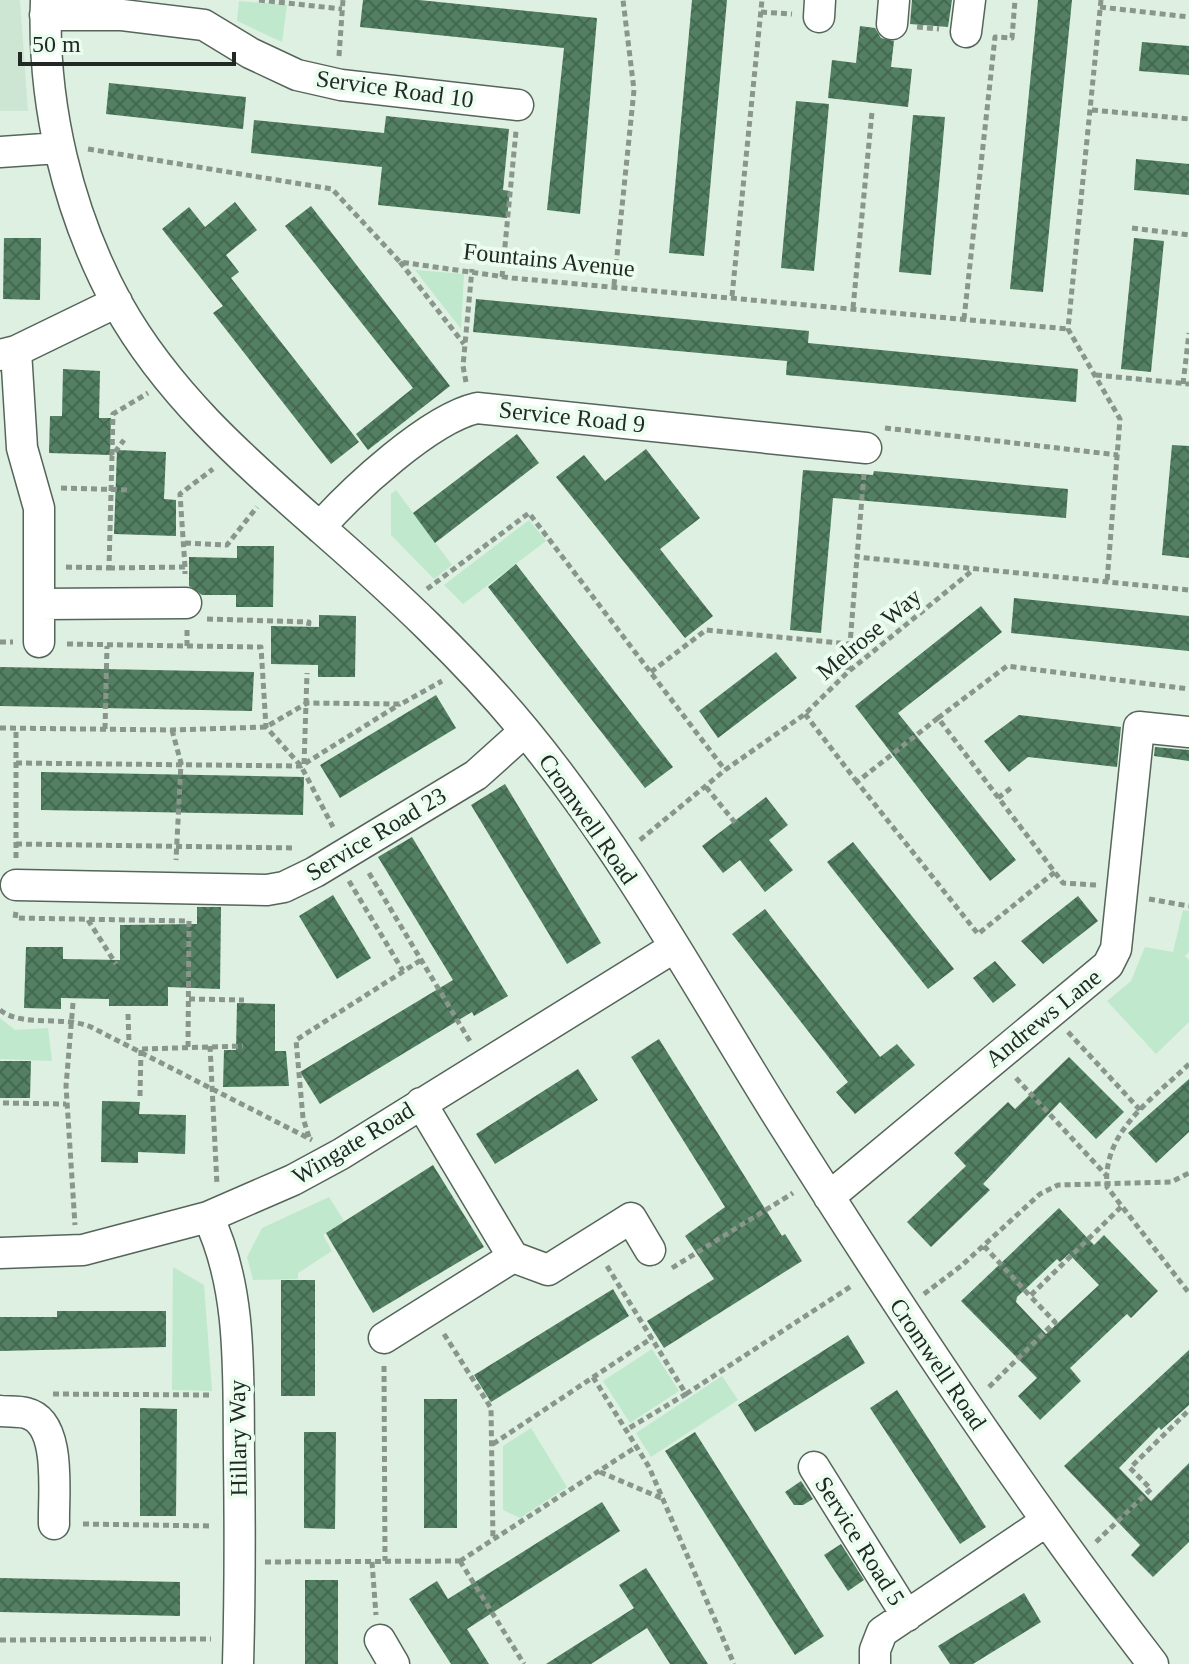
<svg xmlns="http://www.w3.org/2000/svg" width="1189" height="1664" font-family="'Times New Roman',serif">
	<style>
		.built { fill: #cde5d3 }
		.grass { fill: #c0e8cc }
		.building { fill: url(#building-cross-hatch); fill-rule: evenodd }
		.lines { fill: none; stroke-linecap: round; stroke-linejoin: round }
		.minor-casing { stroke: #55655a; stroke-width: 33 }
		.path { stroke: #89968c; stroke-width: 5; stroke-dasharray: 6 4; stroke-linecap: butt }
		.minor { stroke: #fff; stroke-width: 30 }
		.labels { text-anchor: middle; stroke-width: 8; stroke-linejoin: round; paint-order: stroke }
		.street-label { font-size: 24px; fill: #222924; stroke: #eafdef }
	</style>
	<defs>
		<pattern id="building-cross-hatch" width="8" height="8" patternUnits="userSpaceOnUse" patternTransform="scale(2)"><rect width="8" height="8" fill="#537f62"/><path d="M0 0l8 8M0 8l8-8" fill="none" stroke="#446851"/></pattern>
	</defs>
	<rect width="100%" height="100%" fill="#ddf0e2"/>
	<!-- built -->
	<path class="built" d="M0,0h20l8,111h-28z"/>
	<!-- grass -->
	<path class="grass" d="M239,1l48,4 -5,37 -45,-21z
		M415,270l49,4 -3,55z
		M396,490l56,75 -18,14 -43,-44v-41z
		M529,520l17,21 -83,63 -19,-19z
		M1183,910l6,1v41l-4,4 4,4v62l-33,32 -49,-53 24,-20 14,-34 28,5z
		M0,1018l15,12 33,-2 4,33 -52,-2z
		M329,1197l15,24 -21,14 9,16 -34,22v6l-45,1 -6,-23 15,-29z
		M173,1267l31,18 8,106 -40,-1z
		M652,1349l27,42 -49,32 -27,-42z
		M722,1376l16,24 -87,57 -15,-24z
		M531,1428l36,59 -47,31 -17,-8v-64z"/>
	<!-- building -->
	<path class="building" d="M363,0h56l178,18 -17,196 -33,-4 17,-162 -204,-21z
		M692,0h35l-23,256 -35,-3z
		M912,0h40l-4,27 -38,-3z
		M1038,0h34l-29,292 -33,-3z
		M860,26l15,2 6,10 13,3 -3,26 21,2 -4,38 -80,-9 4,-38 24,3z
		M1142,42l47,4v29l-50,-4z
		M109,83l137,14 -3,32 -137,-15z
		M796,101l33,3 -15,167 -33,-3z
		M913,115l32,2 -14,158 -32,-3z
		M386,116l123,13 -6,61 7,1 -3,27 -129,-13 4,-38 -131,-14 3,-33 130,13z
		M1136,159l53,5v31l-55,-5z
		M235,202l22,28 -31,25 13,17 -8,6 128,164 -28,22 -118,-151 10,-7 -61,-77 27,-22 16,20z
		M311,206l139,180 -82,64 -12,-16 57,-46 -128,-162z
		M4,238h37l-1,62 -37,-1z
		M1134,238l30,3 -13,131 -30,-3z
		M476,299l333,32 -1,12 270,26 -2,33 -290,-27 1,-14 -314,-29z
		M63,369l37,2 -1,47h12l-1,37 -61,-2 1,-37h12z
		M517,434l22,29 -104,80 -22,-30z
		M1172,445l17,1v112l-27,-3z
		M646,449l54,69 -40,31 53,67 -28,22 -129,-161 28,-22 21,26z
		M117,450l49,2 -2,47 12,1v36l-62,-2z
		M803,470l70,5 1,-4 194,18 -2,29 -233,-20 -12,135 -31,-3z
		M237,546h37l-1,61h-37v-12h-34l-13,-9v-29l48,1z
		M516,564l157,203 -28,21 -157,-201z
		M1014,598l175,18v35l-178,-18z
		M981,606l21,26 -104,81 118,147 -26,21 -135,-175z
		M319,615l37,1 -1,61h-37v-12l-47,-1v-38l48,1z
		M776,652l21,26 -79,60 -19,-27z
		M0,667l254,5 -2,39 -252,-5z
		M436,695l20,33 -116,70 -20,-33z
		M1019,715l102,12 -4,40 -89,-10 -19,15 -25,-31z
		M1155,747l34,3v11l-35,-5z
		M41,772l263,5 -1,38 -262,-5z
		M505,784l96,159 -34,21 -96,-159z
		M766,797l22,28 -19,15 24,30 -28,22 -25,-32 -17,13 -21,-27z
		M412,837l96,159 -34,20 -2,-4 -152,92 -20,-32 153,-92 -75,-123z
		M853,842l101,127 -26,20 -101,-127z
		M333,895l38,63 -34,21 -38,-63z
		M1078,896l20,25 -55,43 -22,-23z
		M197,907h24l-1,82 -52,-2v19h-59v-7l-48,-1v11l-37,-1 2,-61h37v12l57,1v-35l77,-1z
		M765,909l115,148 17,-13 18,21 -60,49 -19,-22 12,-10 -116,-148z
		M995,961l21,24 -23,18 -20,-25z
		M237,1003l38,1v47h11l3,35 -66,1 1,-37h12z
		M659,1039l123,197 3,-2 17,27 -138,87 -17,-27 67,-42 -29,-43 40,-29 -94,-150z
		M1069,1057l55,55 -28,27 -36,-37 -77,82 7,6 -59,57 -24,-25 59,-56 -12,-13 54,-51 7,7z
		M0,1061h31l-1,37h-30z
		M578,1069l20,31 -103,64 -19,-30z
		M1189,1079v53l-33,31 -28,-30z
		M102,1101l38,1 -1,12 47,1 -1,39 -47,-2v11l-37,-1z
		M433,1165l51,82 -111,66 -47,-80z
		M1059,1208l35,37 10,-10 54,56 -27,27 -4,-4 -57,54 11,13 -41,39 -22,-24 19,-18 -76,-77zM1069,1254l30,31 -53,49 -30,-32 1,-5 40,-38 3,3z
		M281,1280h34v116h-34z
		M613,1289l16,27 -138,86 -17,-27z
		M57,1311h109v36l-166,4v-34h57z
		M848,1335l17,28 -110,69 -17,-27z
		M1189,1350v55l-28,25 -2,-3 -40,41 32,33 38,-38v79l-36,35 -22,-22 9,-10 -76,-79z
		M897,1390l89,137 -26,17 -90,-136z
		M424,1399h33v129h-33z
		M140,1408l37,1 -1,107h-36z
		M304,1432h32l-1,97 -31,-1z
		M695,1432l129,204 -29,19 -130,-204z
		M801,1481l12,18 -10,6h-9l-9,-13z
		M602,1502l18,29 -153,98 22,35h-38l-42,-65 28,-18 11,18z
		M841,1544l23,36 -16,11 -24,-36z
		M646,1568l62,96h-38l-23,-36 -56,36h-45l88,-56 -15,-23z
		M0,1578l180,4v34l-180,-4z
		M305,1580h33v84h-33z
		M1024,1593l17,29 -68,42h-23l-12,-18z"/>
	<g class="lines">
		<defs>
			<path id="minor" d="M46,0c-4,105 22,213 72,305 51,91 128,157 205,225 72,63 142,128 203,202 97,118 171,254 252,384 118,187 239,372 375,548
				M45,15h77l82,10 46,28 47,22 44,10 177,20
				M819,17l1,-17
				M892,24l2,-24
				M966,32l4,-32
				M0,152l59,-4
				M16,351l6,97 17,60v134
				M0,355l16,-4 101,-49
				M320,527c33,-37 109,-108 157,-119l389,40
				M40,604l146,-1
				M16,885l251,5 17,-3 31,-15 161,-97 49,-44
				M421,1103l92,154 35,13 83,-52 19,32
				M829,1197l279,-232 8,-16 23,-222 50,5
				M208,1217c35,72 30,160 31,239 1,70 1,139 -1,208
				M0,1253l83,-3 125,-33 85,-37 48,-26 332,-206
				M384,1338l129,-81
				M0,1411c8,1 18,0 26,2 37,9 27,82 28,111
				M814,1467l93,149
				M380,1640l14,24
				M875,1664v-14l7,-18 163,-110"/>
		</defs>
		<!-- minor casing -->
		<use href="#minor" class="minor-casing"/>
		<!-- path -->
		<path class="path" d="M259,0l83,9
			M1101,0l-33,329 52,90 -13,163
			M1100,7l89,10
			M761,12l31,2
			M917,27l22,2
			M339,56l4,-56
			M1092,110l97,9
			M88,149l244,40 68,73 112,16 556,51
			M1132,228l57,7
			M400,262l64,82
			M502,277l14,-146
			M614,285l20,-195 -11,-90
			M732,296l30,-296
			M853,308l19,-196
			M964,319l31,-282 17,1 3,-38
			M1096,375l93,9
			M466,382l-3,-16 9,-97
			M1183,384l6,-51
			M885,428l233,27
			M112,455l1,-41 35,-21
			M864,474l-7,83 332,33
			M61,488l70,2
			M185,543l42,2 30,-38
			M66,567l43,1 3,-112 12,-16
			M185,567l-5,-73 33,-25
			M109,568l76,-1v7
			M427,589l102,-76 196,257
			M207,619l102,3 -1,7
			M0,642h13
			M67,644l120,2v-18
			M187,646l74,1 5,80 35,39 32,61
			M848,670l2,-26
			M651,672l55,-42 144,14 7,-87
			M805,714l52,68
			M938,718l-81,64 121,152 77,-62
			M0,728l172,2 94,-3 41,-24 94,1 41,-23
			M105,729l2,-83
			M172,730l9,33 -5,97
			M16,763l285,3 99,-62
			M304,764l3,-91
			M706,787l31,38
			M998,798l13,-10
			M640,840l85,-70 80,-56 43,-42 125,-102
			M16,844l279,4
			M16,858v-130
			M369,873l102,170
			M349,881l54,90
			M1096,885l-33,-2 -125,-165 69,-52 182,23
			M1149,899l40,7
			M16,912l-1,6 174,3
			M88,920l28,44
			M189,999l55,1
			M73,1003l-7,83 9,139
			M0,1010c23,18 63,5 91,17l221,113
			M128,1014l1,30
			M1068,1032l73,79
			M210,1046l7,139
			M188,1047l1,-126
			M142,1049l101,-3
			M1189,1064c-36,35 -87,67 -82,123l82,106
			M1016,1078l90,97
			M140,1096l1,-47
			M3,1103l63,1
			M309,1137l-6,-19 -7,-78 125,-80
			M984,1246l46,50
			M607,1266l79,128 -60,36
			M672,1268l121,-75
			M924,1294l37,-28 79,-72 18,-9 113,-3 18,-9
			M444,1334l47,74 2,132
			M384,1366l1,195
			M593,1377l56,90 85,197
			M989,1387l66,-65 -25,-26 92,-90
			M53,1394l158,1
			M686,1394l167,-109
			M493,1444l159,-106
			M600,1472l61,26
			M83,1524l130,2
			M1096,1542l55,-53 -21,-21 59,-58
			M460,1561l176,-114
			M460,1561l64,103
			M265,1562l195,-1
			M372,1562l4,53
			M0,1640l211,-1"/>
		<!-- minor -->
		<use href="#minor" class="minor"/>
	</g>
	<g class="labels">
		<!-- street labels -->
		<g class="street-label">
			<text transform="translate(395 89) rotate(8)" y="8">Service Road 10</text>
			<text transform="translate(549 260) rotate(6)" y="8">Fountains Avenue</text>
			<text transform="translate(572 417) rotate(6)" y="8">Service Road 9</text>
			<text transform="translate(869 634) rotate(-40)" y="8">Melrose Way</text>
			<text transform="translate(588 819) rotate(55)" y="8">Cromwell Road</text>
			<text transform="translate(376 834) rotate(-31)" y="8">Service Road 23</text>
			<text transform="translate(1043 1018) rotate(-39)" y="8">Andrews Lane</text>
			<text transform="translate(353 1143) rotate(-31)" y="8">Wingate Road</text>
			<text transform="translate(938 1364) rotate(56)" y="8">Cromwell Road</text>
			<text transform="translate(238 1438) rotate(-91)" y="8">Hillary Way</text>
			<text transform="translate(860 1541) rotate(58)" y="8">Service Road 5</text>
		</g>
	</g>
	<!-- scale -->
	<path d="M20 52v12h214v-12" fill="none" stroke="#222924" stroke-width="4"/>
	<text x="32" y="52" font-size="24" fill="#222924" stroke="#eafdef" stroke-width="6" paint-order="stroke">50 m</text>
</svg>
